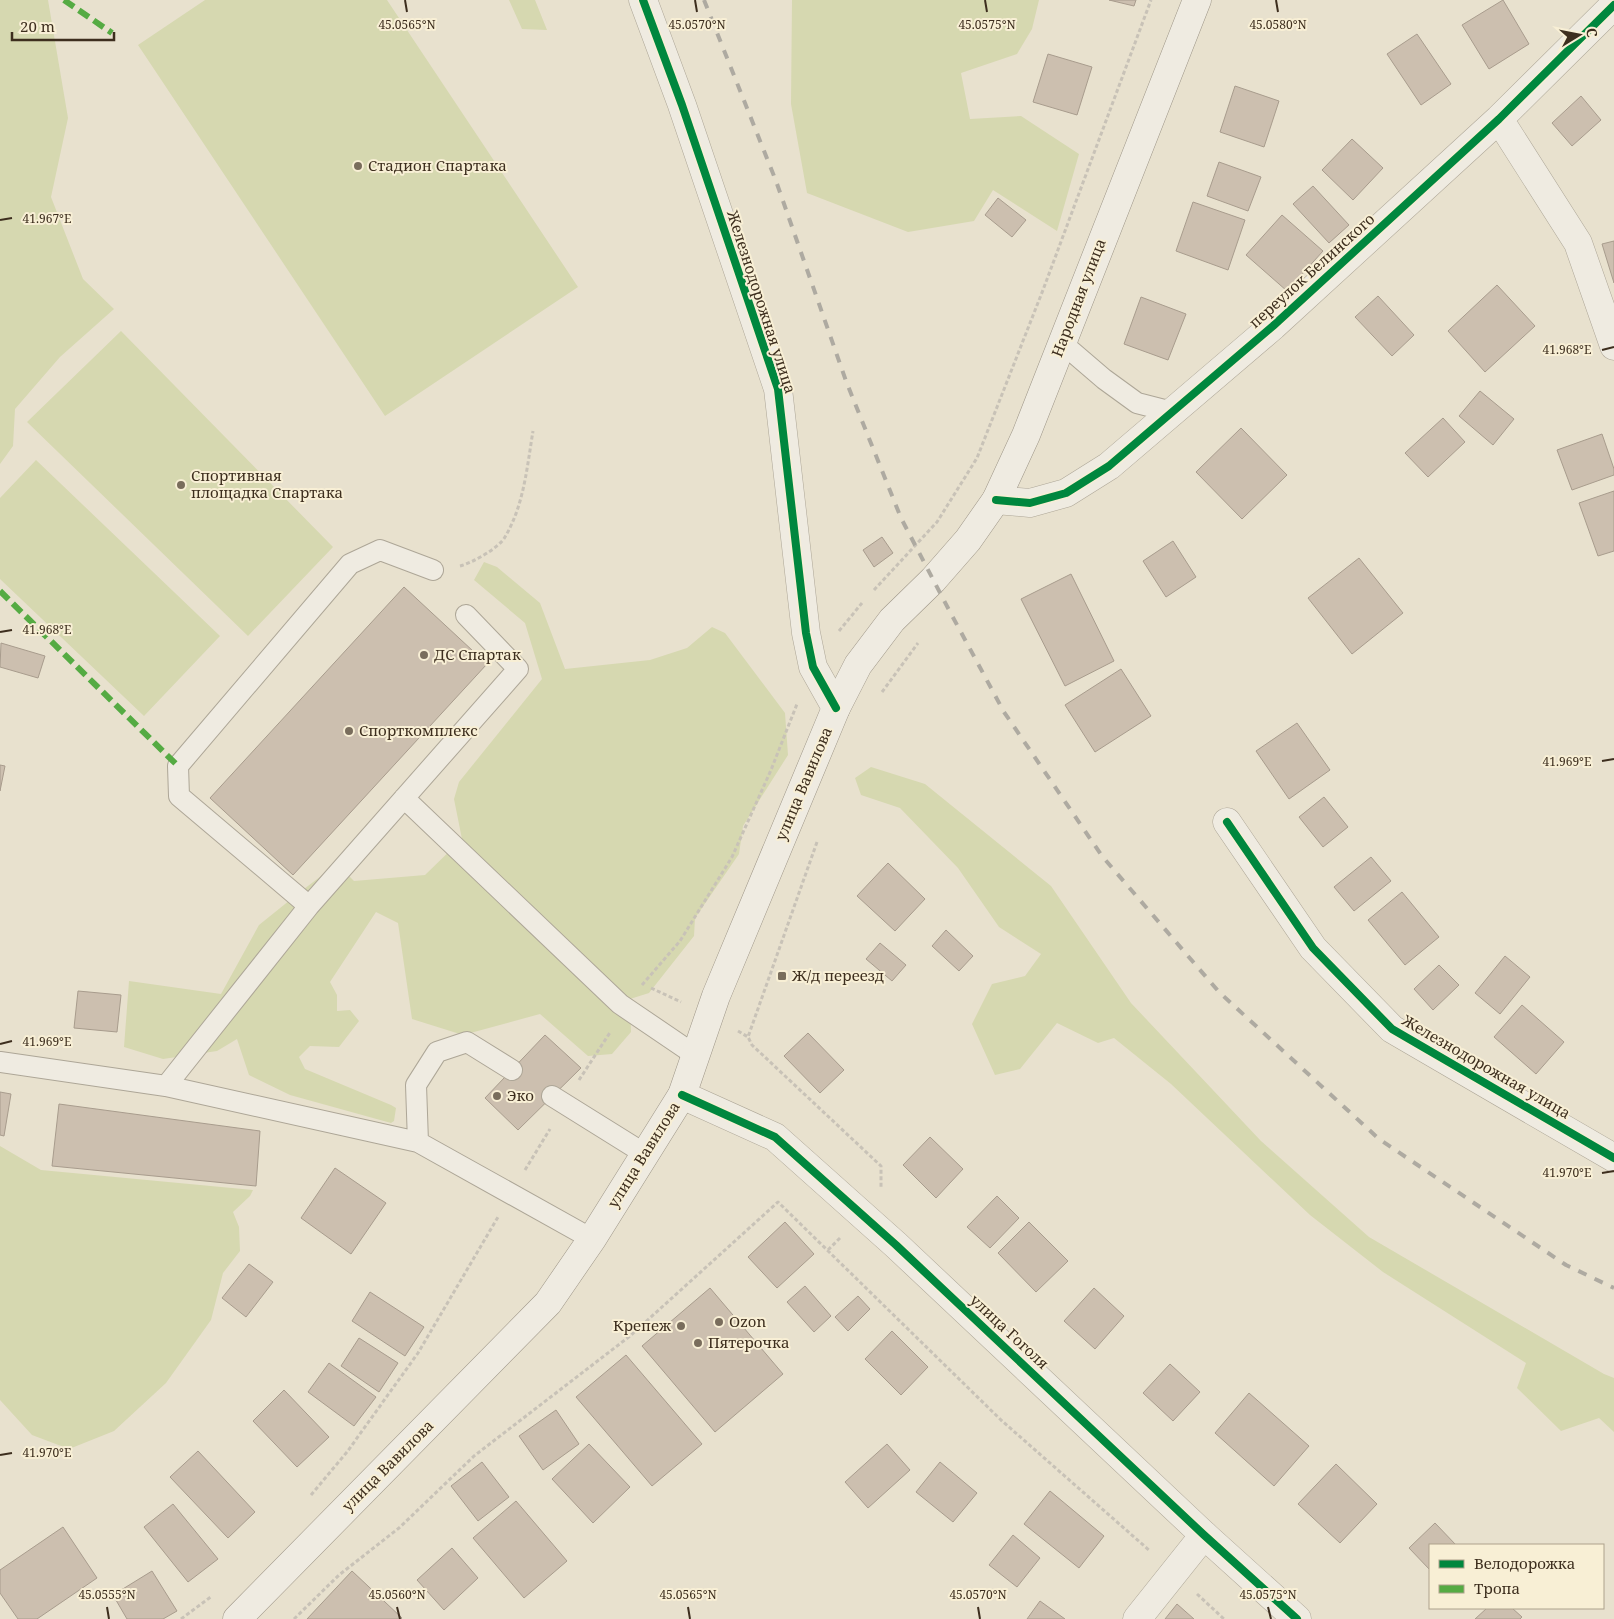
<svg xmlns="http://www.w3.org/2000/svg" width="1614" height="1619" font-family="'Noto Serif',serif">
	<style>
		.green { fill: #d6d8b0 }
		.building { fill: #ccbfaf; stroke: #a89c8d }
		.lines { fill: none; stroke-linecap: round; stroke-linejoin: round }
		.service-casing { stroke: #ada697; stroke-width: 22 }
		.minor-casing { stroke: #ada697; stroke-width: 29 }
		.tertiary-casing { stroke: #ada697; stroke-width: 29 }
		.secondary-casing { stroke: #9d9587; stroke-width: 29 }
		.path { stroke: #c8c2b7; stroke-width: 3; stroke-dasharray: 4 2.5; stroke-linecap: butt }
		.service { stroke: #efebe1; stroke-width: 20 }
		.minor { stroke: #efebe1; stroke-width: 28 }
		.tertiary { stroke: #efebe1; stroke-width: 28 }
		.secondary { stroke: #efebe1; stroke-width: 28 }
		.rail { stroke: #aeaaa1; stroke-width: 4; stroke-dasharray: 9 9; stroke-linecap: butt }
		.quiet { stroke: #55ab43; stroke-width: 6; stroke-dasharray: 12 6; stroke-linecap: butt }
		.cycleway-casing { stroke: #f8efd5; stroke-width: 11 }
		.cycleway { stroke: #00873e; stroke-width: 8 }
		.ticks { fill: none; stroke: #3d2e1e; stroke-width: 2 }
		.poi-dot { fill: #796d5c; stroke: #f8efd5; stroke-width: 2 }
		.labels { text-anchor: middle; stroke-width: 4; stroke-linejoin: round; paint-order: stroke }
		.poi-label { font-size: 15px; fill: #3d2e1e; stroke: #f8efd5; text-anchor: start }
		.street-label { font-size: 15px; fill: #3d2e1e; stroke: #f8efd5 }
		.ticks-label { font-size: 12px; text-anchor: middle; fill: #3d2e1e; stroke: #f8efd5; stroke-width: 4; stroke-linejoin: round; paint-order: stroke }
	</style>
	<rect width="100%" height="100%" fill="#e8e1ce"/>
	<!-- green -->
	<path class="green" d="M0,0h48l20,118 -17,79 32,82 31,30 -54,48 -45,52 -2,37 -13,18z
		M205,0h182l191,287 -193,129 -247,-371z
		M509,0h26l12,30 -25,-1z
		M792,0h247l-7,29 -15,25 -56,19 9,46 51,-3 58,38 -22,77 -64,-41 -19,31 -66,11 -101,-39 -16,-89z
		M121,331l212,216 -85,89 -221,-214z
		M36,460l184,176 -76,80 -144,-137v-81z
		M484,562l13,5 43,36 25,66 85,-9 37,-12 25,-21 13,6 60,80 3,42 -45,71 -4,28 -44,64 -1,18 -45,57 -19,6 1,33 -19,22 -24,2 -48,-42 -77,21 -51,-16 -14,-96 -22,-11 -46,70 7,13v16l13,-1 9,11 -20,26 -29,-1 -11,11 6,12 86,36 5,3 -2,13 -3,2 -101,-28 -41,-20 -12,-36 -20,12 -54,8 -39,-12 5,-66 92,13 38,-69 41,-33 37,-28 17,17 71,-6 37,-36 -8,-40 5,-17 83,-103 -17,-56 -51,-43z
		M871,767l54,17 126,102 80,117 130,138 108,96 235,137 10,4v54l-15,-14 -38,13 -44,-43 9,-25 -143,-91 -73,-57 -139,-131 -57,-46 -16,5 -41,-20 -37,46 -25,6 -23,-51 20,-40 33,-8 16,-22 -42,-27 -41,-59 -58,-60 -39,-13 -6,-17z
		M0,1146l41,24 212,20 -3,6 -17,16 6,15 1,24 -17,22 -12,47 -45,63 -52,48 -45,18 -37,-14 -32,-35z"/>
	<!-- building -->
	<path class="building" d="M1109,0h27l-2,6z
		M1503,0l26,44 -40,25 -27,-44z
		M1417,34l34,50 -30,21 -34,-51z
		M1048,54l44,13 -15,48 -44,-13z
		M1235,86l44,15 -15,46 -44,-15z
		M1581,96l20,24 -29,26 -20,-23z
		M1352,139l31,29 -30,32 -31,-30z
		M1219,162l42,15 -13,34 -41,-15z
		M1313,186l36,39 -20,18 -36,-39z
		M998,198l28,22 -14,17 -27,-22z
		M1193,202l52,18 -17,50 -52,-19z
		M1282,215l41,36 -36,40 -41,-36z
		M1614,241v42l-12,-39z
		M1497,285l38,41 -50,46 -37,-41z
		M1378,296l36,39 -22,21 -37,-39z
		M1141,297l45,17 -18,46 -44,-16z
		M1480,391l34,28 -21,26 -34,-29z
		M1443,418l22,24 -37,35 -23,-24z
		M1241,428l46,47 -45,44 -46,-47z
		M1602,434l12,35v6l-42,15 -15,-40z
		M1614,491v60l-16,5 -19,-53z
		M882,537l11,16 -19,14 -11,-17z
		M1173,541l23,36 -30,20 -23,-36z
		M1359,558l44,55 -51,41 -44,-56z
		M1071,574l43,87 -49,25 -44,-87z
		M404,587l83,77 -194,211 -83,-77z
		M1,643l44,13 -7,22 -38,-11z
		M1121,669l30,47 -56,36 -30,-47z
		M1297,723l33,47 -41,29 -33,-48z
		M0,765l5,1 -5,25z
		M1324,797l24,30 -25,20 -24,-30z
		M1371,857l20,24 -37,30 -20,-24z
		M888,863l37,36 -30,32 -38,-35z
		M1402,892l37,45 -34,28 -37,-45z
		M946,930l27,26 -14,15 -27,-25z
		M880,943l26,22 -14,16 -26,-22z
		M1505,956l25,21 -30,37 -25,-21z
		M1439,965l20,20 -26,25 -19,-21z
		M78,991l43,4 -4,37 -43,-4z
		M1522,1005l42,37 -28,32 -42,-37z
		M808,1033l36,37 -24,23 -36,-37z
		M545,1035l36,33 -63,62 -33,-32z
		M0,1092l11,2 -7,42 -4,-1z
		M59,1104l201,27 -4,55 -204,-20z
		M930,1137l33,32 -27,29 -33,-33z
		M335,1168l51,35 -35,51 -50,-36z
		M997,1196l22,22 -29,30 -23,-21z
		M785,1222l29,32 -37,34 -29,-31z
		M1029,1222l39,39 -32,31 -38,-39z
		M249,1264l24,18 -27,35 -24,-19z
		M805,1286l26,30 -17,16 -27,-30z
		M710,1288l73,86 -68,58 -73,-86z
		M1094,1288l30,28 -29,33 -31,-28z
		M370,1292l54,35 -19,29 -53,-35z
		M858,1296l12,13 -22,22 -13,-14z
		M892,1331l36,36 -27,28 -36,-36z
		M359,1338l39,25 -19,29 -38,-26z
		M626,1355l76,89 -50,42 -76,-89z
		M329,1363l47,34 -22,29 -46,-34z
		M1170,1364l30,28 -27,29 -30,-28z
		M284,1390l45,47 -32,30 -44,-46z
		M1249,1393l60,53 -35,40 -59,-53z
		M556,1410l23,34 -36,26 -24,-34z
		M589,1444l41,43 -37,36 -41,-44z
		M887,1444l23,26 -42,38 -23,-26z
		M198,1451l57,61 -27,26 -58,-61z
		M482,1462l27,35 -31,24 -27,-35z
		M940,1462l37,31 -24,29 -37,-30z
		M1336,1464l41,40 -37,39 -42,-39z
		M1050,1491l54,45 -25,32 -55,-44z
		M516,1501l51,60 -43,37 -51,-60z
		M173,1504l45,55 -30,23 -44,-55z
		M1435,1523l21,22h-26v25l-21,-22z
		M63,1527l34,51 -60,41h-19l-18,-26v-23z
		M1013,1535l27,23 -23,29 -28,-22z
		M452,1548l26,30 -34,32 -27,-30z
		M152,1571l25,40 -14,8h-36l-14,-24z
		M352,1571l50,47 -1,1h-94z
		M1040,1601l25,18h-38z
		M1177,1604l17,15h-29z
		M1487,1608h25l10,9 -2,2h-45z"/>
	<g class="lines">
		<defs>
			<path id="service" d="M1062,343l42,36 33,24 35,9
				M404,798l216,206 75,51
				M309,906l-130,-110 -1,-30 172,-202 30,-14 53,20
				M0,1062l166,24 252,56
				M512,1070l-45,-28 -30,10 -21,33 2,57 174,97
				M166,1086l143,-180 209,-237 -52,-54
				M552,1096l93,58"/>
			<path id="minor" d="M643,0l39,105 96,284 28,244 7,34 23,41
				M1499,119l79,124 36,103
				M996,500l34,3 36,-10 43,-27 164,-140 226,-207 115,-114
				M1227,822l86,126 79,81 222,129
				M1137,1619l67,-84"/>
			<path id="tertiary" d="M682,1095l93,42 121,108 308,290 93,84"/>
			<path id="secondary" d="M237,1619l311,-316 44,-64 90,-144 34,-99 120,-288 22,-43 34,-45 41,-40 35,-40 28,-40 30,-65 171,-435"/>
		</defs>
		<!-- service casing -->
		<use href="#service" class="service-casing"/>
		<!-- minor casing -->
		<use href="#minor" class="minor-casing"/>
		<!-- tertiary casing -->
		<use href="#tertiary" class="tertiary-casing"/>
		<!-- secondary casing -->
		<use href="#secondary" class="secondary-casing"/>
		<!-- path -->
		<path class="path" d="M460,566c12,-3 39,-18 45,-29 19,-32 22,-70 28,-106
			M874,590l63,-68 40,-64 66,-168 108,-290
			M839,631l23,-28
			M882,692l36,-49
			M817,842l-69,195 4,8 129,121v23
			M642,985l38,-44 52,-84 39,-87 26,-66
			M651,988l30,14
			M738,1031l10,6
			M579,1080l32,-49
			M525,1170l25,-41
			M828,1250l12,-12
			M311,1495l36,-43 71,-99 80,-136
			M1197,1594l27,25
			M181,1619l31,-23
			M294,1619l45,-44 60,-47 75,-72 156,-120 148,-134 223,218 149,131"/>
		<!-- service -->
		<use href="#service" class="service"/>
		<!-- minor -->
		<use href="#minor" class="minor"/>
		<!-- tertiary -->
		<use href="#tertiary" class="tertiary"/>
		<!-- secondary -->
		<use href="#secondary" class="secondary"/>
		<!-- rail -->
		<path class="rail" d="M704,0l72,181 70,200 55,137 48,92 55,102 98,144 117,136 160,147 187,126 48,23"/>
		<!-- quiet -->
		<path class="quiet" d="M64,0l48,33
			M0,591l178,175"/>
		<defs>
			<path id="cycleway" d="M643,0l39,105 96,284 28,244 7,34 23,41
				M996,500l34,3 36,-10 43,-27 164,-140 226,-207 115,-114
				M1227,822l86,126 79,81 222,129
				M682,1095l93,42 121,108 308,290 93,84"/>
		</defs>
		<!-- cycleway casing -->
		<use href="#cycleway" class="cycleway-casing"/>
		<!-- cycleway -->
		<use href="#cycleway" class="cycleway"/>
	</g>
	<!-- ticks -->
	<path class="ticks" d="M405,0l2,12M695,0l2,12M985,0l2,12M1276,0l2,12M0,220l12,-2M1602,350l12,-3M0,632l12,-2M1602,761l12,-2M0,1044l12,-3M1602,1173l12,-2M0,1455l12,-2M107,1607l2,12M397,1607l3,12M688,1607l2,12M978,1607l2,12M1268,1607l3,12"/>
	<!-- markers -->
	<g class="poi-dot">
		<circle cx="358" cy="166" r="5"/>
		<circle cx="181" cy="485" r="5"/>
		<circle cx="424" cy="655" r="5"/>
		<circle cx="349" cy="731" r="5"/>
		<rect x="777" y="971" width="10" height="10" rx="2.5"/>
		<circle cx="497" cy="1096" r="5"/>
		<circle cx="719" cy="1322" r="5"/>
		<circle cx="681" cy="1326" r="5"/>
		<circle cx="698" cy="1343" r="5"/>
	</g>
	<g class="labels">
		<!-- poi labels -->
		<g class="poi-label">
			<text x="368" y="171">Стадион Спартака</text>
			<text x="191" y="481">Спортивная<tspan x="191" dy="17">площадка Спартака</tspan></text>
			<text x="434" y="660">ДС Спартак</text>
			<text x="359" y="736">Спорткомплекс</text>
			<text x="792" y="981">Ж/д переезд</text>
			<text x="507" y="1101">Эко</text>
			<text x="729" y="1327">Ozon</text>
			<text x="671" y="1331" text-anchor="end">Крепеж</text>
			<text x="708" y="1348">Пятерочка</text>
		</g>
		<!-- street labels -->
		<g class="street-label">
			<text transform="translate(1312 271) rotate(-42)" y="5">переулок Белинского</text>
			<text transform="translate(1079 298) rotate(-69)" y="5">Народная улица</text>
			<text transform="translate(761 302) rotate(72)" y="5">Железнодорожная улица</text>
			<text transform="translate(804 784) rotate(-67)" y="5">улица Вавилова</text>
			<text transform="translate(1486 1067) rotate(30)" y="5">Железнодорожная улица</text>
			<text transform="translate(644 1155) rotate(-58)" y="5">улица Вавилова</text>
			<text transform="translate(1009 1332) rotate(43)" y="5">улица Гоголя</text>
			<text transform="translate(388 1466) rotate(-45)" y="5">улица Вавилова</text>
		</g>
	</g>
	<g class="ticks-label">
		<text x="407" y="29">45.0565°N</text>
		<text x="697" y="29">45.0570°N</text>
		<text x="987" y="29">45.0575°N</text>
		<text x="1278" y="29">45.0580°N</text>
		<text x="47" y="223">41.967°E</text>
		<text x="1567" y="354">41.968°E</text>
		<text x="47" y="634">41.968°E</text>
		<text x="1567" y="766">41.969°E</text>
		<text x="47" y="1046">41.969°E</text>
		<text x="1567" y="1177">41.970°E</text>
		<text x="47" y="1457">41.970°E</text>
		<text x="107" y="1599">45.0555°N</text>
		<text x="397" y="1599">45.0560°N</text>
		<text x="688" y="1599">45.0565°N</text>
		<text x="978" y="1599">45.0570°N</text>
		<text x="1268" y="1599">45.0575°N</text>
	</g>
	<!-- legend -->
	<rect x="1429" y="1544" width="175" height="65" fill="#f8efd5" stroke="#ada28c"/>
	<rect x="1439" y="1560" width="25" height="8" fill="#00873e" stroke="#ada28c"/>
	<text x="1474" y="1569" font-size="15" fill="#3d2e1e">Велодорожка</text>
	<rect x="1439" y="1585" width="25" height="8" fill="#55ab43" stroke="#ada28c"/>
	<text x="1474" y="1594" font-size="15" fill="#3d2e1e">Тропа</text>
	<!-- north arrow -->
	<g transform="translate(1579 35) rotate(80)" stroke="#f8efd5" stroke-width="4" paint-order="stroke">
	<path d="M0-4L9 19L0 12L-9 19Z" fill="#3d2e1e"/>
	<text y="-8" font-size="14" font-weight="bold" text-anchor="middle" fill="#3d2e1e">С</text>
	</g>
	<!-- scale -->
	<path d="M12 32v8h102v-8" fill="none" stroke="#3d2e1e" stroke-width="2.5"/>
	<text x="20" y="32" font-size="15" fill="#3d2e1e" stroke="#f8efd5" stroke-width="4" paint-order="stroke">20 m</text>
</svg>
